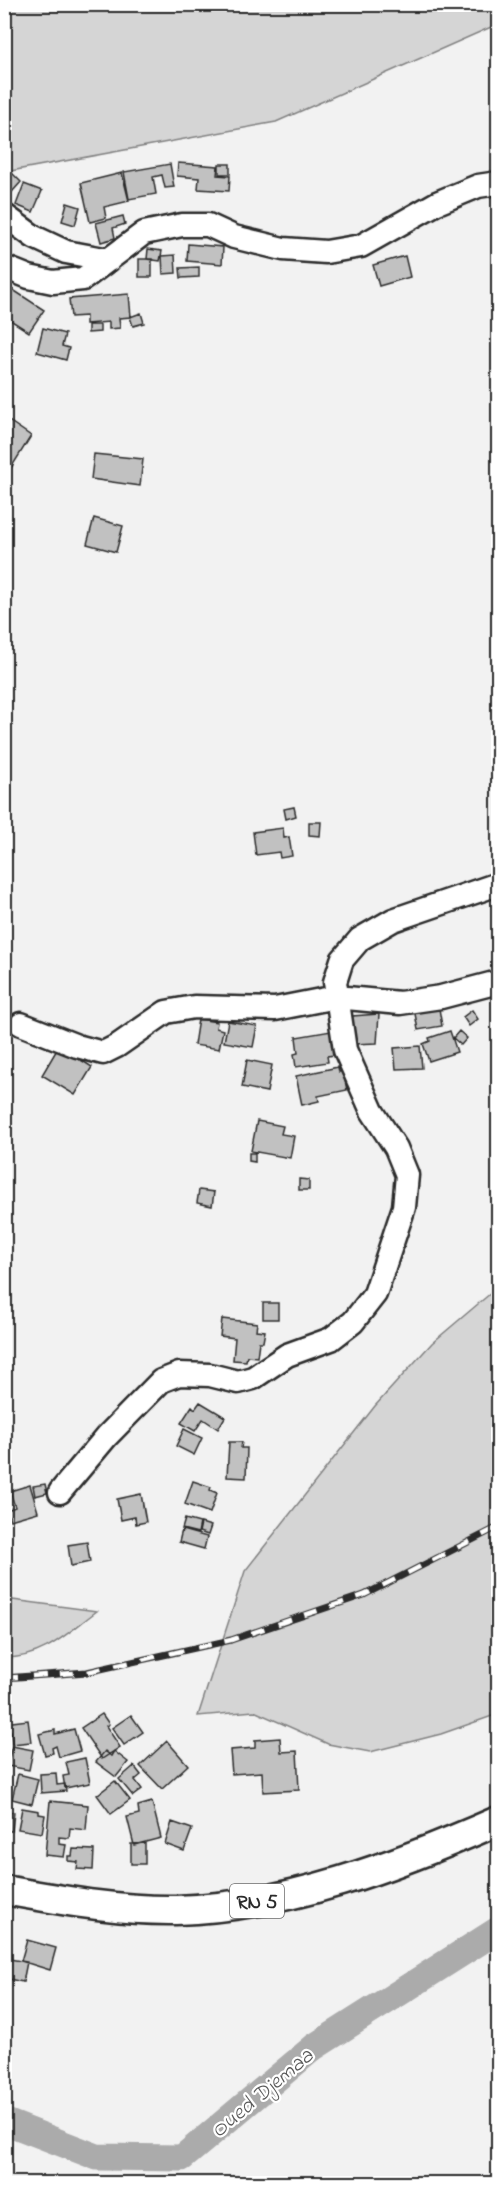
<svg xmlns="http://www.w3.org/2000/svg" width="503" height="2188" font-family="'Indie Flower',sans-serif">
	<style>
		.green { fill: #d5d5d5; stroke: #808080; stroke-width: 1.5 }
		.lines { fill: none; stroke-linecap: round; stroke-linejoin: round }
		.river { stroke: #ababab; stroke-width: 27 }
		.building { fill: #c1c1c1; stroke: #2b2b2b; stroke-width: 1.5 }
		.minor-casing { stroke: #2b2b2b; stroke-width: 27 }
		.major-casing { stroke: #2b2b2b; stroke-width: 33 }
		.minor { stroke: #fff; stroke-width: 22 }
		.major { stroke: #fff; stroke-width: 28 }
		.rail-casing { stroke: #2b2b2b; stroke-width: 7 }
		.rail { stroke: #fff; stroke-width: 4.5; stroke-dasharray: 14; stroke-linecap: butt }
		.labels { text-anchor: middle; stroke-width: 4.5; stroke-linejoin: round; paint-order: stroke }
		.shield { fill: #fff; stroke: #6b6b6b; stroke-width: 1.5 }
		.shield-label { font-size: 20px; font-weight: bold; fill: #2b2b2b }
		.water-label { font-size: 22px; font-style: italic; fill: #585858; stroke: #fff }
	</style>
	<rect width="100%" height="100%" fill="#f2f2f2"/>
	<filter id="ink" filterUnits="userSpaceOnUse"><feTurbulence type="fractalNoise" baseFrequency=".0167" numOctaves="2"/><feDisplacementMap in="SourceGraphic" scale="12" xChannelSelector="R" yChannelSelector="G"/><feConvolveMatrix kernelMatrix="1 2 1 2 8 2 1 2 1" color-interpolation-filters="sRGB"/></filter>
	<g filter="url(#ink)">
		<!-- green -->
		<path class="green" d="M5,5h493v19l-222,98 -271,50z
			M498,1287v427l-57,20 -71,18 -42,-8 -74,-33 -56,5 47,-145 130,-165 57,-63z
			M5,1599l92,12c-30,22 -53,47 -92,47z"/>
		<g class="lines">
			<!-- river -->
			<path class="river" d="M4,2121l93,36 85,1 132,-111 184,-117"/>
		</g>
		<!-- building -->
		<path class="building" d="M178,163l40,3 -1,9 13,1 -1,15 -31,-2 1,-11 -22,-2z
			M170,164l4,23 -9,1 -3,-13 -9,2 3,17 -27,5 -5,-27z
			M219,164h11v10h-11z
			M7,168l14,14 -9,10 -8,-6v-15z
			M122,173l7,28 -25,6 2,11 -16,4 -9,-39z
			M24,184l18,7 -9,21 -17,-7z
			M67,203l13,4 -5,18 -13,-4z
			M123,216l2,8 -12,4 2,10 -14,4 -5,-19z
			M188,244l35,3 -1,17 -35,-3z
			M148,249l14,2 -2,10 -13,-2z
			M175,255l1,18 -13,1 -1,-18z
			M405,256l5,21 -31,9 -6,-21z
			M139,259h13v18h-13z
			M199,267v10l-18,1 -1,-10z
			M4,284l40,26 -15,22 -25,-16z
			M129,294l2,23 -12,1 1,10 -11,1v-7l-23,2v-8l-15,1 -2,-18z
			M141,313l3,10 -11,3 -3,-9z
			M88,325h12v7l-12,1z
			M43,328l22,6 -3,12 7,2 -3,12 -29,-8z
			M9,421l22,15 -20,32 -7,-5v-35z
			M94,454l49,5 -3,27 -49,-7z
			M94,518l29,8 -7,26 -29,-8z
			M294,807l2,9 -10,3 -2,-10z
			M309,822h12l-1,14 -11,-1z
			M283,828l1,10 5,-1 3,19 -12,2 -1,-6 -23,3 -3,-23z
			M438,1003l4,23 -24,4 -4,-22z
			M472,1010l6,9 -9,7 -6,-9z
			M379,1014l-2,29 -24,1 -1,-28z
			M198,1019l19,3 -1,6 7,2 -4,19 -25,-4z
			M228,1021l29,5 -4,21 -29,-5z
			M331,1031l4,24 -8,1 1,6 -32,5 -2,-13 4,-1 -2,-16z
			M450,1031l7,21 -28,9 -6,-17 7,-3 -1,-3z
			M459,1031l8,7 -6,7 -8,-7z
			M59,1046l33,21 -17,28 -33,-20z
			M420,1046l2,22 -26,1 -2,-21z
			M247,1060l25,5 -5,27 -25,-5z
			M338,1067l1,5 4,-1 4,19 -29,6 1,5 -17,4 -6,-29z
			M257,1121l26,5 -2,8 13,2 -4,22 -39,-7z
			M249,1153h6v9l-6,-1z
			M299,1179l10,1v10h-10z
			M199,1190l15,2 -2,14 -15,-3z
			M263,1303h15v16h-15z
			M222,1319l35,4 -1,7 9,1 -2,11h-4l-2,15 -10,-1 -1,5 -13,-1 2,-22 -15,-2z
			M200,1402l25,15 -7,12 -15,-10 -8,12 -14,-8 11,-17 3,3z
			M184,1429l18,9 -8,17 -18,-9z
			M229,1442h13l-1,6h6l-1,30 -19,-1z
			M193,1481l18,6 -1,3 7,3 -7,20 -25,-9z
			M45,1484l2,9 -12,3 -2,-10z
			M30,1485l8,27 -28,8 -3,-10 8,-3 -5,-16z
			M141,1494l5,28 -10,2 -1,-7 -14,3 -4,-21z
			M185,1519l15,4 -2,10 -16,-4z
			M201,1523l10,3 -3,9 -9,-3z
			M182,1530l25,7 -3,12 -25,-7z
			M87,1542l3,20 -19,4 -3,-21z
			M102,1714l7,10 -3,2 14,21 -18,12 -21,-31z
			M131,1715l12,17 -19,13 -12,-17z
			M28,1720l3,22 -19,2 -1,-13 -6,1 -1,-9z
			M74,1729l6,22 -21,6 -3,-11 -4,2 1,5 -8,2 -6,-21 16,-4v4z
			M280,1738l1,14 16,-1 2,39 -36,2 -1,-20 -30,2 -2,-24 25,-2v-8z
			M167,1741l21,24 -26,24 -22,-23z
			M12,1746l21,4 -4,20 -22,-4z
			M105,1751l6,5 3,-5 14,11 -12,15 -20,-15z
			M85,1758l5,25 -25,5 -2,-12 6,-1 -3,-13z
			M134,1766l7,9 -6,5 7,9 -9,7 -14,-17z
			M56,1773l1,12 8,-1 1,7 -25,2 -1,-19z
			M18,1774l20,5 -6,25 -20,-5z
			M4,1776l6,1 -2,24h-4z
			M115,1781l15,19 -19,14 -14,-19z
			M50,1801l38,4 -2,25 -16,-2 -1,10 -10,-1v7l7,1 -2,12 -19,-2z
			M152,1802l9,36 -27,7 -7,-28 12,-3 -1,-8z
			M22,1808l17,3v3l6,1 -3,18 -24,-4z
			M4,1812h10l-2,19h-8z
			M172,1822l20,7 -8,22 -19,-7z
			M145,1843v21h-14v-20z
			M73,1849l21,1 -1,20 -16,-1 1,-7 -10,-1v-5h4z
			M27,1940l29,8 -6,22 -29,-9z
			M4,1958l23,4 -4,20 -19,-4z"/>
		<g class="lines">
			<defs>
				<path id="minor" d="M4,215l30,22 32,15 43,8
					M4,267l25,10 24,5 30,-3 61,-46 38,-8h26l26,12 49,12 43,3 35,-6 76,-43 41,-17 20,-3
					M21,1024l56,22 26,7 14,-7 49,-34 28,-5 81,2 61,-12 64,6 41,-6 57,-15
					M60,1492l47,-56 54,-55 18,-7 31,1 28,7 15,-4 34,-23 44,-16 22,-17 22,-28 29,-87 3,-32 -11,-27 -24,-37 -27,-61 -10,-68 7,-22 18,-21 33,-19 105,-36"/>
				<path id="major" d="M4,1890c57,10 114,21 172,20 112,-3 221,-45 322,-89"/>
			</defs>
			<!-- minor casing -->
			<use href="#minor" class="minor-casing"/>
			<!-- major casing -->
			<use href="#major" class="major-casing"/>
			<!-- minor -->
			<use href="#minor" class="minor"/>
			<!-- major -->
			<use href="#major" class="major"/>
			<defs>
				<path id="rail" d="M4,1678l83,-6 144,-32 133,-45 134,-68"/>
			</defs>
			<!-- rail casing -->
			<use href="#rail" class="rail-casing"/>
			<!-- rail -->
			<use href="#rail" class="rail"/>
		</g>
	</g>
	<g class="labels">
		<!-- shield labels -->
		<rect class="shield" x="230" y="1884" width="54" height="34" rx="4.5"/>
		<g class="shield-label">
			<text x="257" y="1908">RN 5</text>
		</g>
		<!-- water labels -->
		<g class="water-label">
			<text transform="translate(261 2092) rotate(-40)" y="8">Oued Djemaa</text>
		</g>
	</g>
	<!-- margin -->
	<rect width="503" height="2188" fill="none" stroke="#fff" stroke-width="24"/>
	<rect x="12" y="12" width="479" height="2164" fill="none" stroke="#2b2b2b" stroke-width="2" filter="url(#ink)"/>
</svg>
